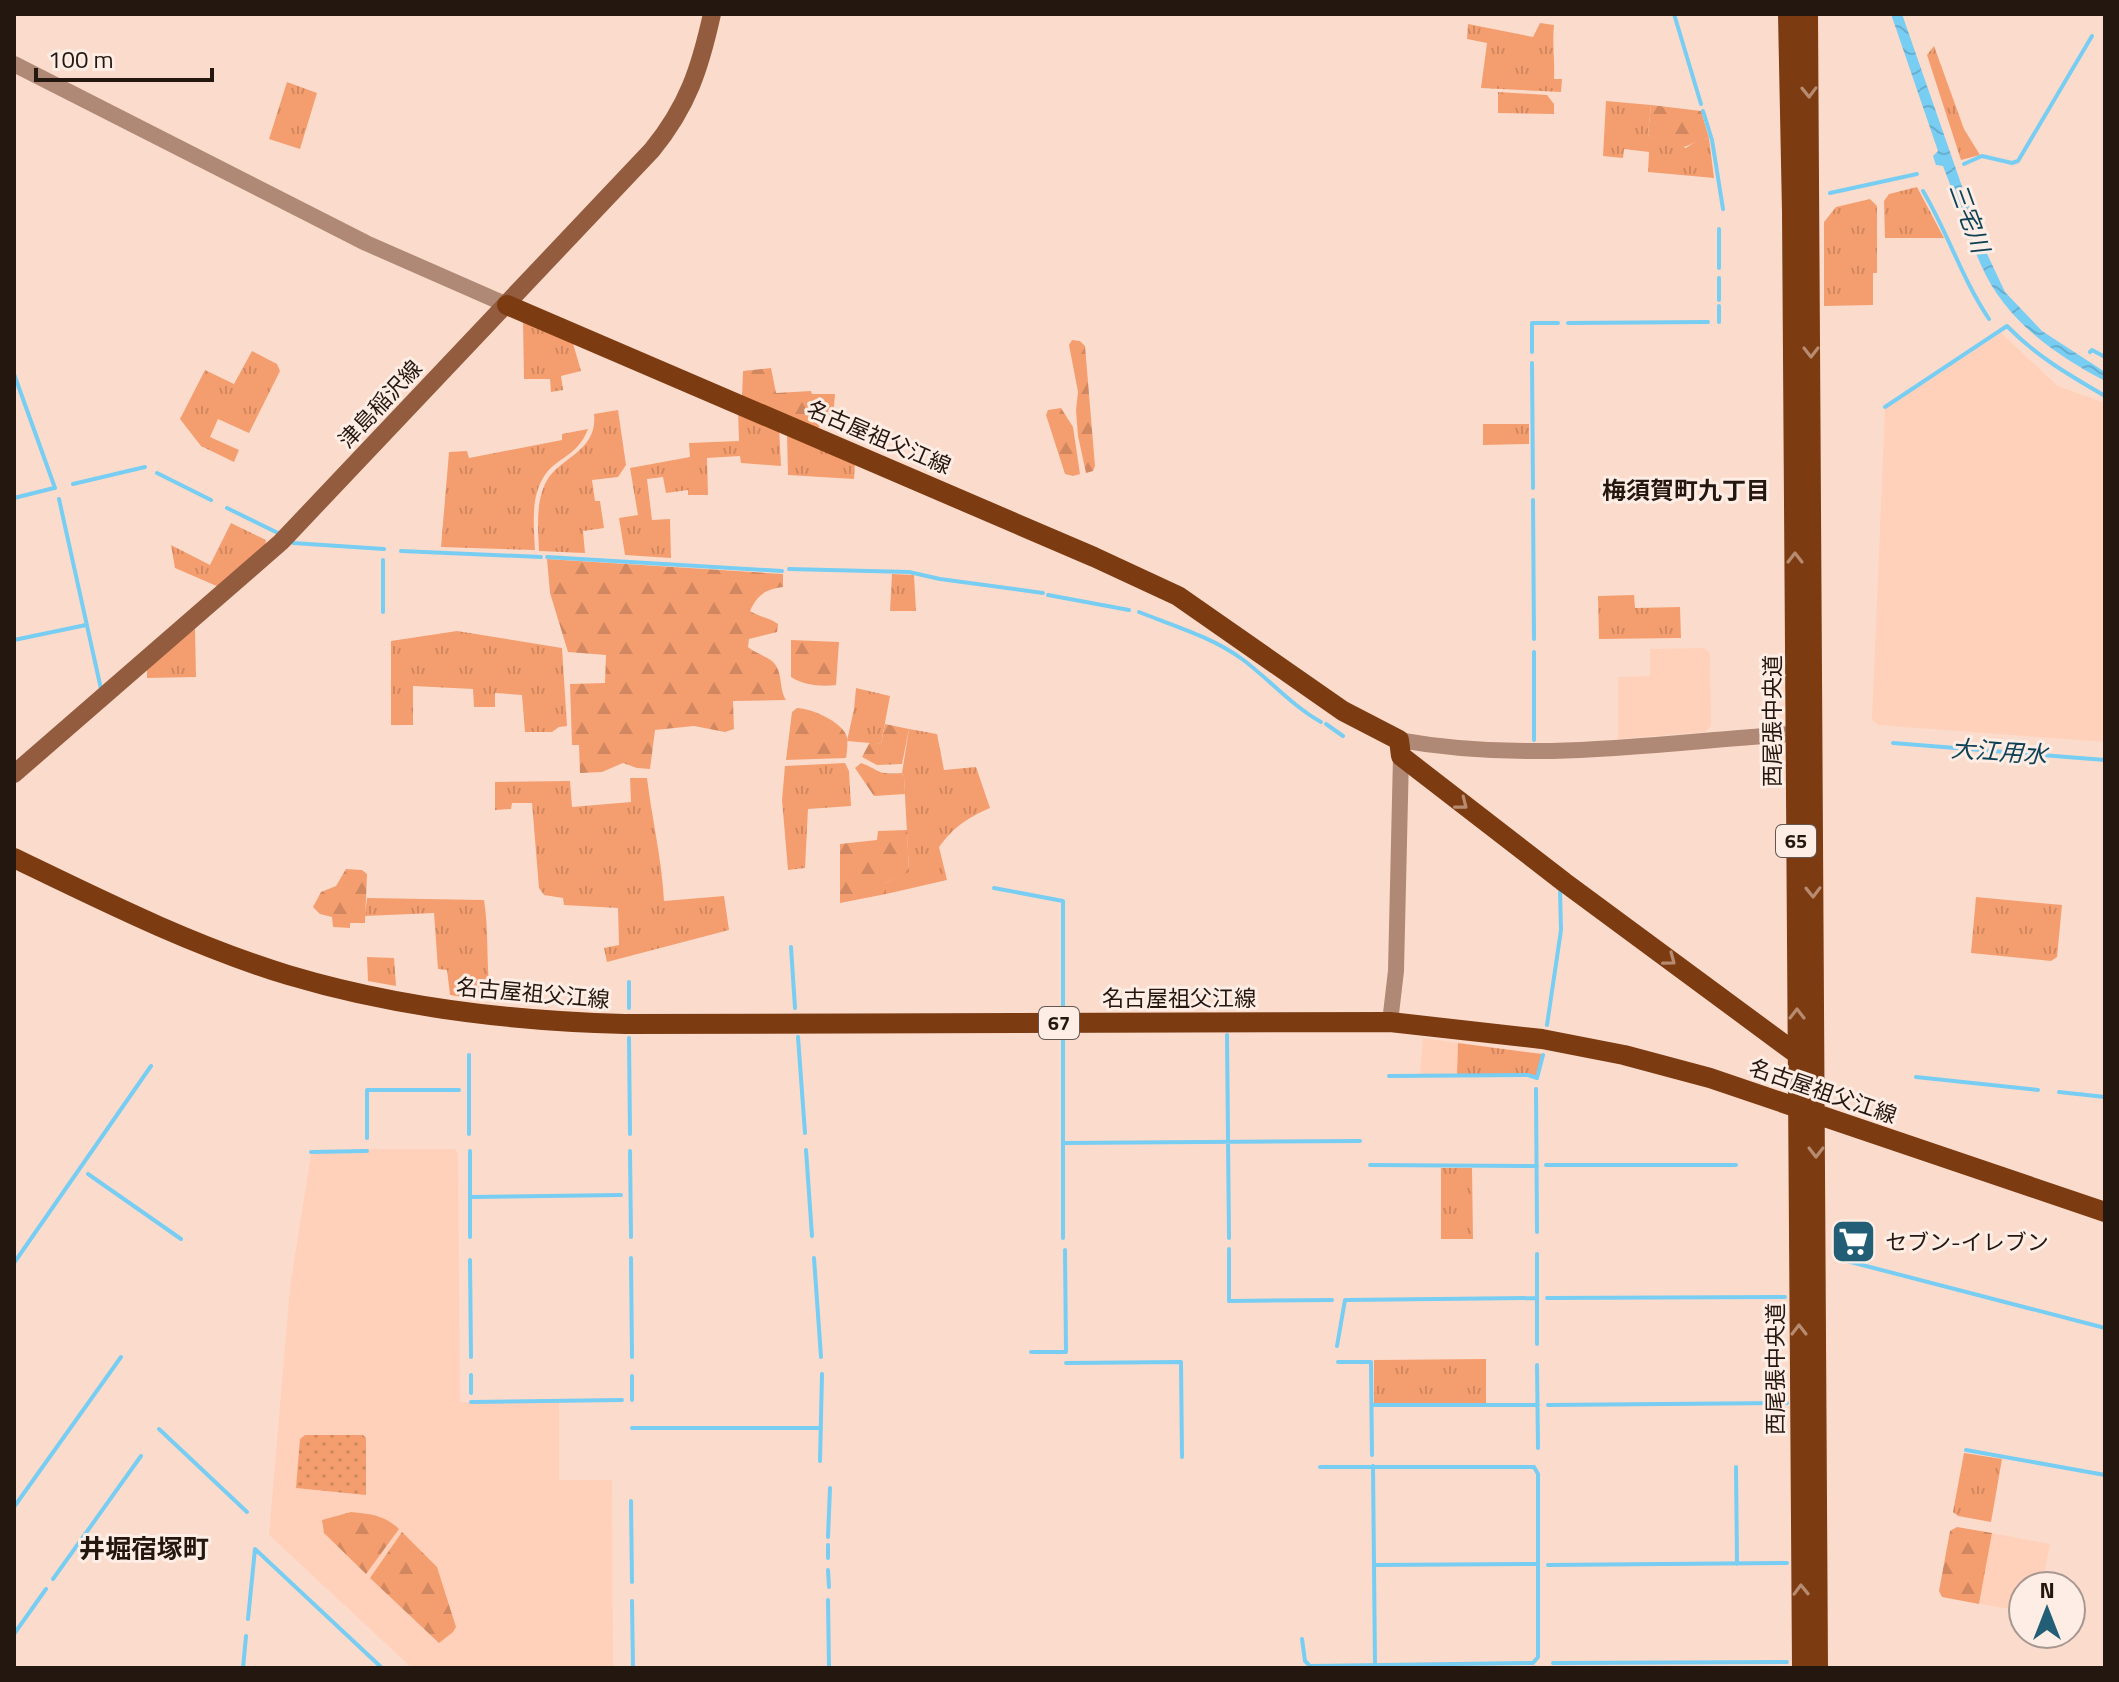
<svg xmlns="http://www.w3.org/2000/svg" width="2119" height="1682" font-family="'Titillium Web','Noto Sans JP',sans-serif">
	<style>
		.built { fill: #ffd1ba }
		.grass { fill: url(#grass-tufts) }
		.forest { fill: url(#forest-firs) }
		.garden { fill: url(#garden-dots) }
		.water { fill: url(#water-waves) }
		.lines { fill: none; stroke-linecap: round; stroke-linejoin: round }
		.stream { stroke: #78cdf3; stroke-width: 4 }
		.tertiary { stroke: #af8975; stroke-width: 16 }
		.secondary { stroke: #935c3f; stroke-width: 18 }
		.primary { stroke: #7d3b11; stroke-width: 20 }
		.oneway { stroke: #b78b70 }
		.labels { text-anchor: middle; stroke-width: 6; stroke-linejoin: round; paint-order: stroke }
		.shield { fill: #fdede5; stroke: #655750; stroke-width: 2 }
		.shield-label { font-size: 20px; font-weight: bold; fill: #241710 }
		.street-label { font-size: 22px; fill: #241710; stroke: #fdede5 }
		.poi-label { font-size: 22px; fill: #241710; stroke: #fdede5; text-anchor: start }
		.water-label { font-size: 24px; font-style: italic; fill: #104256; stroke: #fdede5 }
		.neighbourhood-label { font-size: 24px; font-weight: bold; fill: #241710; stroke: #fdede5 }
		.quarter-label { font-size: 26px; font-weight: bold; fill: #241710; stroke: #fdede5 }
	</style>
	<defs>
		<pattern id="grass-tufts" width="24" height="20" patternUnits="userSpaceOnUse" patternTransform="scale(2)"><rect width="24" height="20" fill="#f49e6f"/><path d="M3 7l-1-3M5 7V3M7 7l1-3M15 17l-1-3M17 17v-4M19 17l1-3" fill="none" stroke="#d1875f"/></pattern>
		<pattern id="forest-firs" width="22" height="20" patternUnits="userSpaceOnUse" patternTransform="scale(2)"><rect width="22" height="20" fill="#f49e6f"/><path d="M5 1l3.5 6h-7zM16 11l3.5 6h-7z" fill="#d1875f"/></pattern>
		<pattern id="garden-dots" width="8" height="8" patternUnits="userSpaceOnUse" patternTransform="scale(2)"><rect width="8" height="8" fill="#f49e6f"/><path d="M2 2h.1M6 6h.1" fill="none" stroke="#d1875f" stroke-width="1.8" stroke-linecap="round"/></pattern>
		<pattern id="water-waves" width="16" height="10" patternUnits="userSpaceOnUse" patternTransform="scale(2)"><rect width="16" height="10" fill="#78cdf3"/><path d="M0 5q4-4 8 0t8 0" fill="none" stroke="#68afcf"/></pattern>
	</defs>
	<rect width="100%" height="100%" fill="#fbdccc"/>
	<!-- built -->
	<path class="built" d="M2001,333l57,53 47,17v339l-227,-17 -6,-5 13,-311z
		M1704,648l6,5 1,73 -6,6 -87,7v-62l32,-1v-27z
		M1423,1038l35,5 -1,31h-37z
		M368,1149h87l3,4 2,249h99v78h53l1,188h-201l-143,-133 21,-248 21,-133 56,-1z
		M1992,1533l58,11 -8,42h-19v25l-44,-7z"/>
	<!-- grass -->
	<path class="grass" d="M1540,23l14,2c-2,19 1,35 0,54h8l-1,13 -80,-4 6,-45 -20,-4 1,-15 65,13z
		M1934,46l30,83 16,26 -19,5 -34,-105z
		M287,82l30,11 -17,56 -31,-10z
		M1498,92l49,3 7,9v10l-56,-1z
		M1606,101l45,4 -3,30 38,13 13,-9 10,-1 5,40 -66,-6 1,-20 -25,-3 -1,9 -20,-2z
		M1917,187l27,51h-59l-1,-37 5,-7z
		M1870,199l7,7v67h-4v32l-49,1v-84l12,-15z
		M523,320l49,20 9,31 -20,5 2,14 -12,2 -1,-13h-26z
		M252,351l25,13 3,7 -31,62 -31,-14 -8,18 29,13 -5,12 -33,-16 -21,-27 25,-49 29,14z
		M618,410l8,55 -8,12 -26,3 3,21h5l4,27 -21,3 2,22 -46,-2c-1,-24 -4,-53 10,-74 14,-20 49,-28 45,-63z
		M738,411l41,16 2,39 -40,-3 -1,-7 -33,2 1,37h-20v-5l-22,3 -3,-16 -16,2 5,41 18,-1 1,39 -46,-3 -6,-37 19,-3 -8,-47 60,-11 -1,-14 50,-2z
		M1483,424h46v20l-46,1z
		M588,429c-10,27 -32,29 -43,46 -15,21 -11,52 -10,75l-94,-3 8,-95 18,-1 2,7 93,-18v-6z
		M787,435l68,27 -1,17 -66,-4z
		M231,523l35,17 -1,7 -46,40 -44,-19 -4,-23 39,20z
		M892,574l22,1 2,36h-26z
		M1634,595l1,13 45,-1 1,31 -82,1 -1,-43z
		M195,628l1,49 -49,1v-9z
		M457,631l105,17 5,78 -8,1 -7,5h-27l-3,-37 -27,-2v14h-21l-1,-18 -60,-3v39h-22v-84z
		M856,688l34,8 -9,48 -34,-3 7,-32z
		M909,729l28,5 7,36 32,-3 14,41c-23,10 -36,19 -51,39l8,33 -61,14v-11l23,-12 -5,-94 -2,-4z
		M845,763l4,8 2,35 -43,3 -3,59 -17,2 -6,-70 3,-34z
		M630,778h17c5,41 15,82 17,123l60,-5 5,34 -122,32 -3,-14 15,-3 -1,-37 -54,-3 -1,-7 -19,-3 -5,-7 -7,-85h-20l-1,6 -16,1v-28l75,-1 2,26 59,-5z
		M1976,897l86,8 -5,52 -6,4 -80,-8z
		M367,898l117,2c5,31 2,61 6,93l-20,5 -20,-3 -3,-25 -9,-1 -4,-56 -69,3z
		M367,957l27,1 2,28 -28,-5z
		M1458,1043l84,11 -6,23 -8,-3h-71z
		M1441,1168h31l1,71h-32z
		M1486,1359v44h-112v-43z
		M1964,1453l38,6 -11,63 -33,-6 -5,-4z"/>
	<!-- forest -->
	<path class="forest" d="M1651,105l50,6 8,27c-19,2 -19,13 -41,9l-5,-6 -15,-6z
		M1072,340l8,1 5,5 10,120 -2,5 -7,2 -8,-37 -2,-26 2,-18 -9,-47z
		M771,368l5,25 35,-2 1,3h23l-2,23 -17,12 -74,-31 1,-27z
		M1061,408l12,19 7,47 -7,2 -8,-2 -19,-59 2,-5z
		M547,559l236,15v13c-17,2 -26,8 -33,24 9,6 19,6 28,13l-1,8 -28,7 -1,8c7,6 18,9 24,14 12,11 6,27 14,39l-53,1 1,28 -9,3 -31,-6 -39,4 -5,39 -13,-1 -14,-5 -21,9 -22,1 -1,-28h-7l-2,-61 35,-1 1,-28 -38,-3 -18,-59z
		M791,640l48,2 -3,43c-16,2 -32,0 -45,-8z
		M797,708c14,0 46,14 50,29 1,6 0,15 -1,21l-60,2 6,-48z
		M885,724l24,5 -7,35 -25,1 -15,-8 8,-15 11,2z
		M861,763c21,8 15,12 41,10l2,4 1,17 -31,2 -19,-28z
		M907,830l2,42 -23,11v11l-46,9v-59l37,-4 1,-9z
		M346,869l16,1 5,4 -2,49h-15v5l-17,-1 -1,-10 -12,-3 -7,-7 8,-15 15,-6z
		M351,1512c20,2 33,3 48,17l-33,45 -42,-41 -2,-13z
		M1957,1527l35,6 -13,71 -37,-7 -3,-6 11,-60z
		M402,1532l35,35 19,60 -3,5 -14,11 -69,-65z"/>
	<!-- garden -->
	<path class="garden" d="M305,1435h58l3,3v57l-70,-7 4,-49z"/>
	<!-- water -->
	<path class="water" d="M1891,14h11l79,227 24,51 37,39 63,41v9c-51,-27 -100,-61 -124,-116 -11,-24 -19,-50 -29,-75l-3,-2 2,-1 -8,-21 -7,-1 -3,-9 5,-5z"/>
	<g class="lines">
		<!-- stream -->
		<path class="stream" d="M1674,14l27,90
			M1703,111l9,29 11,69
			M1964,164l18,-8 30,7 6,-2 74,-125
			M1923,191c25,42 39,88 66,128
			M1830,193l87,-19
			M1719,229v39
			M1719,278v22
			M1719,306v16
			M1568,323l140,-1
			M1532,352v-29h26
			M2090,352l2,-2 13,7
			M1532,363l1,125
			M14,374l41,114
			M1885,407l122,-81c29,30 62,49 98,70
			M157,473l54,27
			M73,484l72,-17
			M14,498l40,-10
			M59,499l42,190
			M1533,500l1,139
			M227,508l51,25
			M293,543l91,6
			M401,551l140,6
			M547,557l235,14
			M789,569l120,3 31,7 103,14
			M1048,595l81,15
			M383,612v-52
			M1139,612c35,14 73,25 103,47 27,20 49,46 79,63
			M14,640l72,-15
			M1534,652v88
			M1326,724l17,12
			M1893,743l212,17
			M994,888l69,13v105
			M791,947l4,61
			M629,982v26
			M1547,1025l14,-95 -1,-41
			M1227,1035l2,203
			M1063,1036v202
			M798,1037l7,96
			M629,1038l1,96
			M469,1055v79
			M1389,1076l139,-1 9,3 6,-23
			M1916,1077l122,13
			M1536,1089l1,143
			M2059,1092l46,5
			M367,1138v-48h92
			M1063,1143l297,-2
			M806,1150l6,86
			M630,1151l1,86
			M311,1152l56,-1
			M1370,1165l167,1
			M1546,1165h190
			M88,1174l93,65
			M470,1197l151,-2
			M470,1237v-86
			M1229,1249v52l103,-1
			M631,1258l1,99
			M814,1258l7,99
			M470,1260l1,97
			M1843,1260l262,68
			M14,1263l137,-197
			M1547,1298l238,-1
			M1537,1344v-90
			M1337,1346l8,-46 192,-2
			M1031,1352h35l-1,-102
			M1338,1362h33l1,93
			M1066,1363l115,-1 1,95
			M1537,1365l1,83
			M471,1375v18
			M632,1400v-24
			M471,1402l151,-2
			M1372,1405h166
			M1548,1405l239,-2
			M632,1428h189
			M159,1429l88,83
			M1966,1450l139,25
			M820,1461l2,-87
			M1373,1466l2,199
			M1736,1467l1,97
			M631,1501l1,81
			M14,1507l107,-150
			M828,1537l2,-49
			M828,1545v13
			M255,1549l127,119
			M1374,1565l164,-1
			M1548,1565l239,-2
			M828,1570l1,17
			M53,1579l88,-123
			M828,1600l1,68
			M632,1601l1,67
			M248,1619l7,-70
			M14,1634l32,-45
			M1302,1639l3,22 5,5 223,-3 5,-6v-183l-4,-7h-214
			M1553,1663l234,-1
			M243,1668l3,-32"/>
		<!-- tertiary -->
		<path class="tertiary" d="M14,64l352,179 141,62
			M1399,740c138,25 269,1 406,-7
			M1390,1022l6,-51 5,-215"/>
		<!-- secondary -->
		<path class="secondary" d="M14,774l267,-232 371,-392c36,-44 48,-82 60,-136"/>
		<!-- primary -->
		<path class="primary" d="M1788,14l4,198 10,1456
			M1808,14l10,1654
			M507,305l587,252 84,39 165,115 56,29 2,16 163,126 233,172
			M14,858c89,43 179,88 274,117 110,33 223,46 337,49l765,-2 152,17 82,16 86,23 395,134"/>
	</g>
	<!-- one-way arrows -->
	<defs><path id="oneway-chevron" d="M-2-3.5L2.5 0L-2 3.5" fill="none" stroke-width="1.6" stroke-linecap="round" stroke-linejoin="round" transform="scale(2)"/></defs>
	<g class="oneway">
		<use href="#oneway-chevron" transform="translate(1809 92) rotate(89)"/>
		<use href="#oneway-chevron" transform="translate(1811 352) rotate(90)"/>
		<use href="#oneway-chevron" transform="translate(1795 558) rotate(-90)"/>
		<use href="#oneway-chevron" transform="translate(1462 804) rotate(38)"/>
		<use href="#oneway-chevron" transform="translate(1813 892) rotate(89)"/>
		<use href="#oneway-chevron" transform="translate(1670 960) rotate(37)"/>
		<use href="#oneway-chevron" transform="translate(1797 1014) rotate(-90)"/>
		<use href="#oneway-chevron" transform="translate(1816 1152) rotate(90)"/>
		<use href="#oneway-chevron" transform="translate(1799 1330) rotate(-90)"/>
		<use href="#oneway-chevron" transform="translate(1801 1590) rotate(-91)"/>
	</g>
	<!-- icons -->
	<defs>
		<symbol id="supermarket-square" viewBox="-11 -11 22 22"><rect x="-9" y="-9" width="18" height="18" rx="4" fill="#225e76" stroke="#fdede5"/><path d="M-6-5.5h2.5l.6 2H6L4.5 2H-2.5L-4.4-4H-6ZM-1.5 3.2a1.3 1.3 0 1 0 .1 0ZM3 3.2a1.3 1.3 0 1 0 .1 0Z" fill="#fff"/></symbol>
	</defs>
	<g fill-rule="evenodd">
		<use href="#supermarket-square" x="1828" y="1216" width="51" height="51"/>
	</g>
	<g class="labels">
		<!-- shield labels -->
		<g class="shield">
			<rect x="1776" y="825" width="40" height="32" rx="6"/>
			<rect x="1039" y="1007" width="40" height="32" rx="6"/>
		</g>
		<g class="shield-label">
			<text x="1796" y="848">65</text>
			<text x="1059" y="1030">67</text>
		</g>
		<!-- street labels -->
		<g class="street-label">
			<text transform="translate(380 404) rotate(-47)" y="8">津島稲沢線</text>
			<text transform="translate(879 437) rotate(23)" y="8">名古屋祖父江線</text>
			<text transform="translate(1772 721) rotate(-90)" y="8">西尾張中央道</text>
			<text transform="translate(533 993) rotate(5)" y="8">名古屋祖父江線</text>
			<text x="1179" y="1006">名古屋祖父江線</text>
			<text transform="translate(1823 1091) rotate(19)" y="8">名古屋祖父江線</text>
			<text transform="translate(1775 1369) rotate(-90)" y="8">西尾張中央道</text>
		</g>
		<!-- poi labels -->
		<g class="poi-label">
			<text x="1885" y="1250">セブン-イレブン</text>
		</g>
		<!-- water labels -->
		<g class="water-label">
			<text transform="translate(1969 218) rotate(70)" y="8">三宅川</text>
			<text transform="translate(1999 752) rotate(4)" y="8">大江用水</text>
		</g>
		<!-- neighbourhood labels -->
		<g class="neighbourhood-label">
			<text x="1686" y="499">梅須賀町九丁目</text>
		</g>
		<!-- quarter labels -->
		<g class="quarter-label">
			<text x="144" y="1558">井堀宿塚町</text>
		</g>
	</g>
	<!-- border -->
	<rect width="2119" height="1682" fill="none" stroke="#241710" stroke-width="32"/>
	<!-- north arrow -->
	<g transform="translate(2047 1610)"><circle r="38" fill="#fdede5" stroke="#a69790" stroke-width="2"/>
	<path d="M0-6L14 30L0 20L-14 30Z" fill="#225e76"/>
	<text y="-12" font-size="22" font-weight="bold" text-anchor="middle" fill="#241710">N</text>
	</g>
	<!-- scale -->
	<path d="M36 68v12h176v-12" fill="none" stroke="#241710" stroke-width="4"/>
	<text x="48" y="68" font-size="24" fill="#241710" stroke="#fdede5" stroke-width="6" paint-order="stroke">100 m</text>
</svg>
